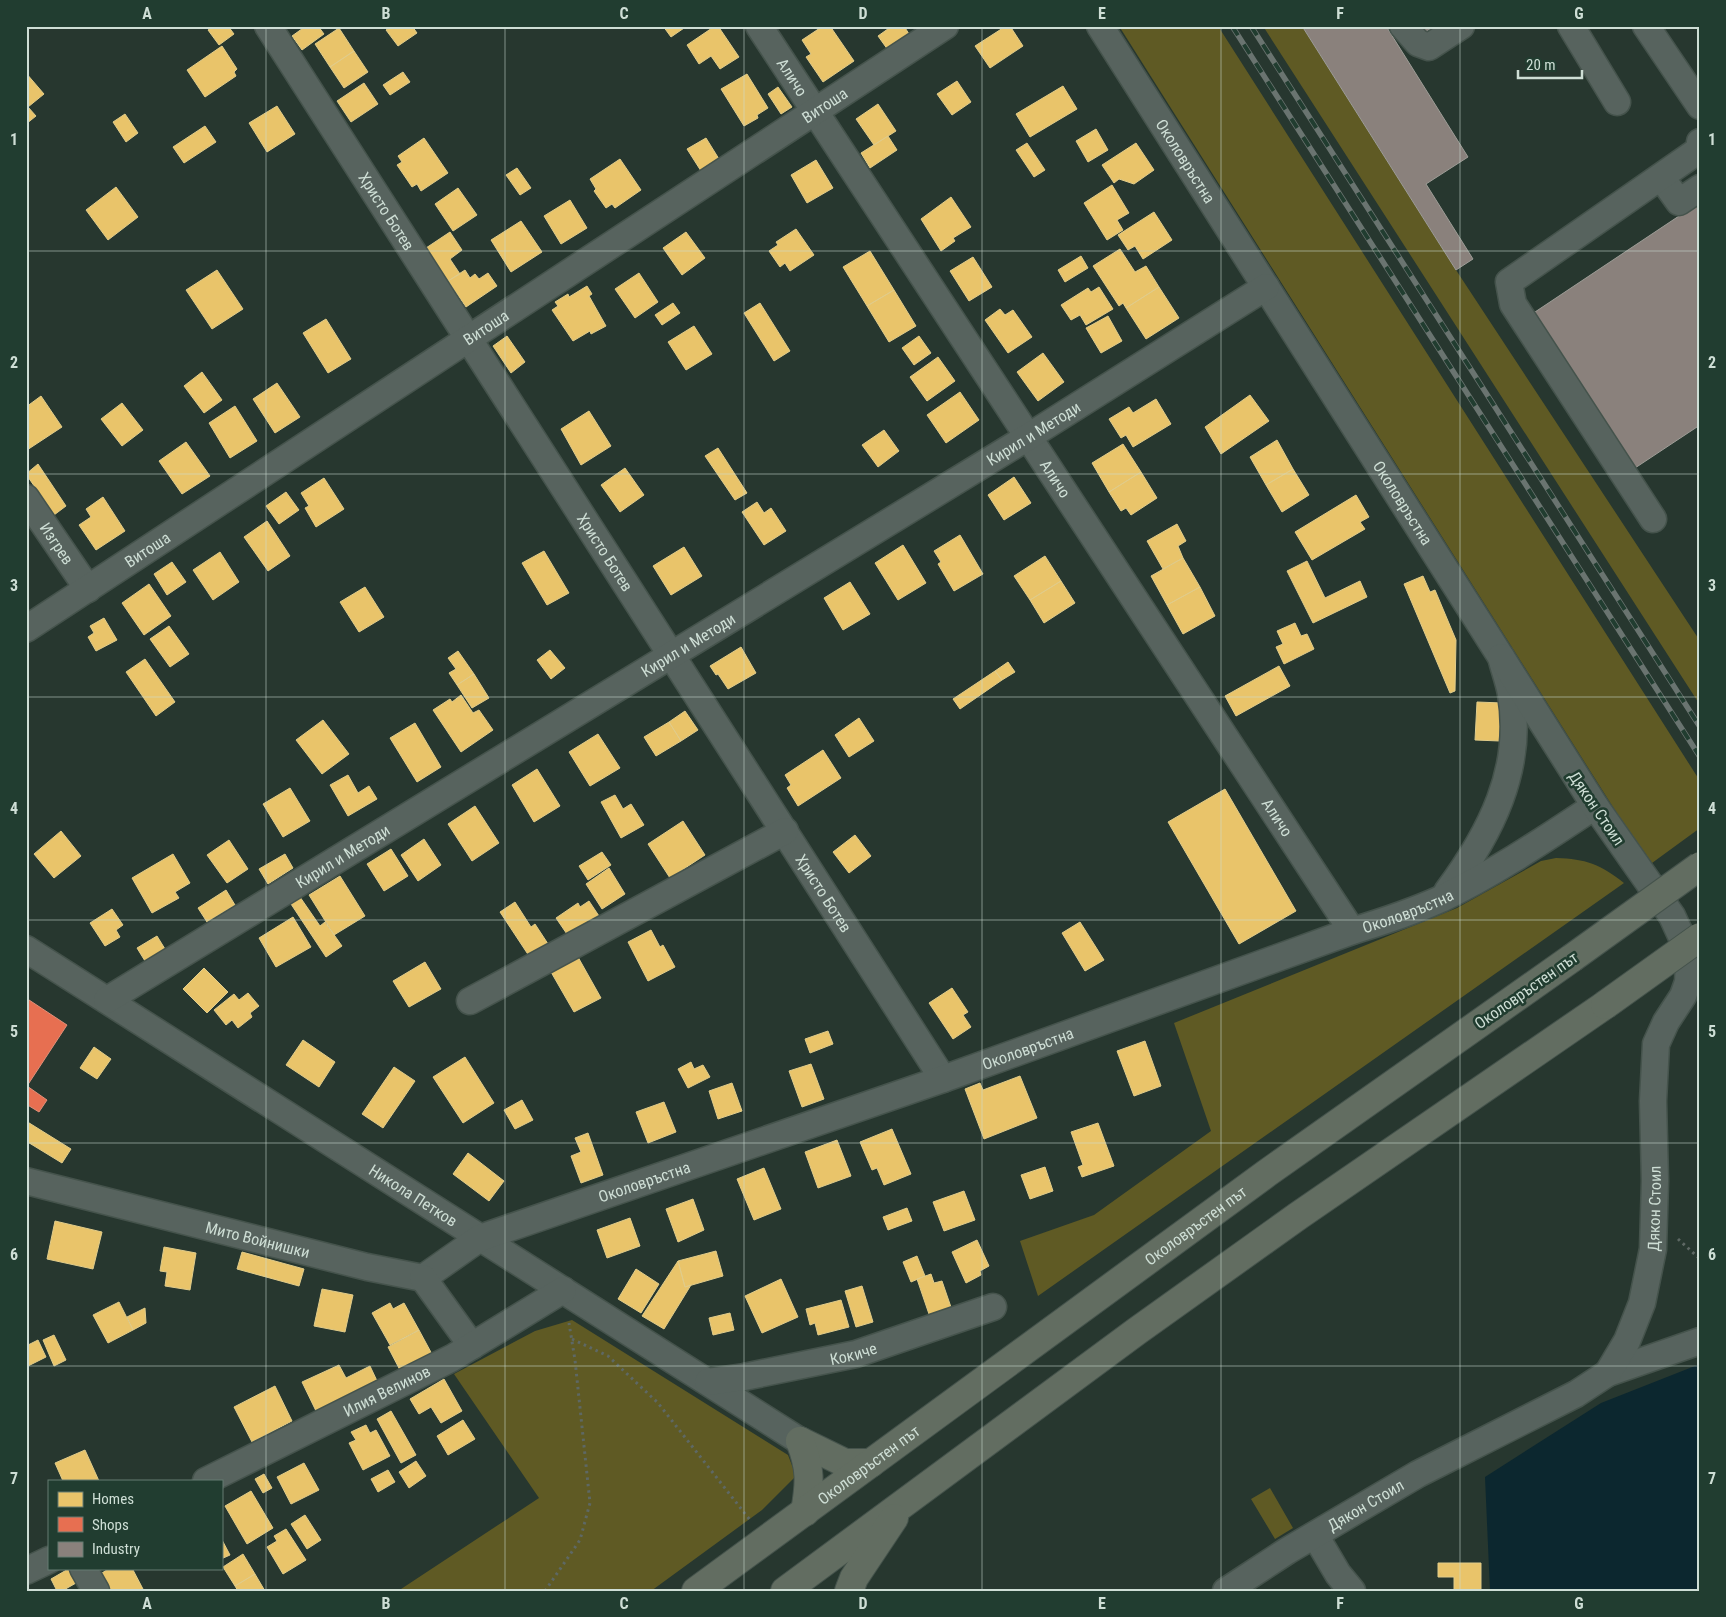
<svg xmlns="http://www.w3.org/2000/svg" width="1726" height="1617" font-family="'Roboto Condensed',sans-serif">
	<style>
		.green { fill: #5f5a24 }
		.water { fill: #0c272f }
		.homes { fill: #e9c46a; stroke: #e1cc8a }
		.shops { fill: #e76f51; stroke: #e09079 }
		.industry { fill: #8a817c; stroke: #9e9d97 }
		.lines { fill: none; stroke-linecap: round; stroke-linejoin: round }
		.minor-casing { stroke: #45534c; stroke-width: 29 }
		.highway-casing { stroke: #45534c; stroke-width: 30 }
		.path { stroke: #5e6864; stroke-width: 3; stroke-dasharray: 2.5 4; stroke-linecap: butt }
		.minor { stroke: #57635e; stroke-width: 26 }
		.highway { stroke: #626d61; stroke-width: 28 }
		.rail-casing { stroke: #6a7470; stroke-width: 5.5 }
		.rail { stroke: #213d30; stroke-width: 4; stroke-dasharray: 11; stroke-linecap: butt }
		.highway-bridge-casing { stroke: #45534c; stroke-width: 30; stroke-linecap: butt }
		.highway-bridge { stroke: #626d61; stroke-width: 28 }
		.grid { fill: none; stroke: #ceded5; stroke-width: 1; stroke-opacity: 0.55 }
		.labels { text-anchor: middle; stroke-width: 5; stroke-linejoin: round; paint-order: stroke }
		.street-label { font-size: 16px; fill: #ceded5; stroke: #213d30 }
		.neatline { fill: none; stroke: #ceded5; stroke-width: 2 }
		.grid-label { font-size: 16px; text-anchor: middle; font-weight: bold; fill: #ceded5 }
	</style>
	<rect width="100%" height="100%" fill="#27372f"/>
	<!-- green -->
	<path class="green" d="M1119,26h99l482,755v47l-48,35 -34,-48z
		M1263,26h39l154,244 244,371v64z
		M1556,858c30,1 44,6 68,25l-586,413 -18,-55 74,-26 117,-84 -37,-108 283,-115 84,-47z
		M572,1320l216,135 8,21 -34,34 -111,81h-253l141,-93 -85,-124 81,-43z
		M1270,1488l23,40 -18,11 -24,-40z"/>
	<!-- water -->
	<path class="water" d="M1700,1364v227h-210l-5,-114 116,-74z"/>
	<!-- homes -->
	<path class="homes" d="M214,26h14l6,8 -15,11 -11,-15z
		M306,26h12l6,8 -22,16 -10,-14z
		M392,26h20l5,7 -19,13 -12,-16z
		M663,26h24l-16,11z
		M715,26h3l21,31 -19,12 -9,-13 -12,8 -12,-19z
		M823,26h7l24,35 -31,21 -17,-25 5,-3 -9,-14z
		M892,26h12l5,8 -21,16 -10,-14z
		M1006,26h4l13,20 -33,22 -15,-22z
		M339,28l15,23 -24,16 -15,-23z
		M222,46l15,23 -3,3 2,4 -31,21 -18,-27z
		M354,51l14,21 -24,16 -14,-21z
		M403,72l7,10 -20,13 -7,-10z
		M26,73l18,21 -16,13 8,9 -10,8z
		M747,74l21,34 -11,7 1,3 -14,8 -23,-37z
		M957,81l14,21 -19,13 -15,-21z
		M364,83l14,21 -27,18 -14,-21z
		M1063,86l14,23 -47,28 -14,-23z
		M778,87l14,20 -11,7 -13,-20z
		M878,104l18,27 -22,14 -18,-26z
		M277,106l18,28 -28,18 -18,-29z
		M125,114l13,19 -12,9 -13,-20z
		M205,126l11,16 -32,21 -11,-16z
		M1096,129l12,21 -20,12 -12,-21z
		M888,136l9,14 -27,18 -9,-15z
		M424,138l24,35 -27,18 -4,-7 -5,3 -15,-22 5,-3 -4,-6z
		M706,138l13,21 -18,12 -14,-22z
		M1027,143l18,27 -11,7 -18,-27z
		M1136,143l18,27 -20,14 -15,-5 -5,4 -12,-18z
		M620,159l21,31 -26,18 -3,-4 -6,4 -12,-17 2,-2 -6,-10z
		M816,160l17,28 -26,15 -16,-28z
		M517,168l14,20 -11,7 -14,-20z
		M1112,185l17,28 -12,7 6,10 -16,10 -23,-37z
		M116,187l22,30 -30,23 -22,-30z
		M458,188l19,27 -24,16 -18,-27z
		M951,197l20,30 -18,11 2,3 -14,10 -20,-32z
		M570,200l17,28 -26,16 -17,-28z
		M1154,212l18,28 -29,19 -8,-13 -7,4 -10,-15z
		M521,221l21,31 -31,20 -20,-32z
		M796,229l18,26 -24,16 -5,-8 -5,4 -11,-16 9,-6 -2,-3z
		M450,232l12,18 -12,9 10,15 -12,7 -22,-33z
		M686,232l19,26 -23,17 -19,-27z
		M1120,249l15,23 11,-6 13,21 -33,21 -3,-5 -4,3 -26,-40z
		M870,251l24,39 -27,16 -24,-39z
		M1081,256l7,12 -23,14 -7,-12z
		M973,257l19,30 -23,14 -19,-30z
		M217,270l26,39 -31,20 -26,-39z
		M465,270l5,8 5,-4 4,5 9,-6 9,13 -31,21 -18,-26z
		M639,273l19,29 -23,16 -20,-29z
		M587,286l5,8 -3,2 17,30 -15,8 -1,-3 -17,10 -21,-31 6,-4 -3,-4 13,-8 1,3z
		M1099,287l14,22 -27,16 -6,-10 -9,5 -10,-15 27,-17 3,4z
		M1159,287l20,31 -33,21 -20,-31z
		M894,290l22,36 -27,16 -22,-36z
		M673,303l7,10 -18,12 -7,-10z
		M760,303l30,48 -16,10 -30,-48z
		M1000,309l5,6 8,-5 19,27 -24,16 -23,-33z
		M1108,316l14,25 -21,12 -15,-25z
		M326,319l25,40 -23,14 -25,-40z
		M694,326l18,28 -26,16 -18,-28z
		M507,336l18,26 -14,11 -18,-27z
		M919,336l12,17 -17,12 -12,-17z
		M1043,353l21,29 -26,19 -21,-29z
		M938,357l17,24 -28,20 -17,-24z
		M202,372l20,28 -18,13 -20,-27z
		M277,383l23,34 -25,16 -22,-34z
		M960,392l19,28 -33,23 -19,-28z
		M1250,395l19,26 -48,33 -16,-27z
		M41,396l21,31 -35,23 -1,-43z
		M1156,399l15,25 -38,23 -7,-12 -5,3 -12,-19 20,-12 4,6z
		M122,403l21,27 -21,16 -21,-27z
		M235,406l22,35 -27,17 -21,-35z
		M589,411l22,35 -30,19 -20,-36z
		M884,430l15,21 -21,16 -16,-22z
		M1277,440l16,29 -27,16 -16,-28z
		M186,442l24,34 -28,18 -23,-33z
		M1123,444l18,28 -32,20 -17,-29z
		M718,448l29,45 -12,7 -30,-44z
		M38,464l28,42 -12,9 -28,-41z
		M625,468l19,27 -24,17 -19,-27z
		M1293,469l16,26 -27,17 -16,-27z
		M1141,472l16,26 -26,17 -5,-7 -5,3 -12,-19z
		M1014,477l17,26 -27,17 -16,-25z
		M324,478l20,31 -28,18 -11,-19 4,-2 -8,-13z
		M286,492l13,18 -20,14 -13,-18z
		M1356,495l13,22 -9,5 5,7 -53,31 -17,-28z
		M103,497l22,34 -29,19 -17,-25 12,-8 -5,-8z
		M757,502l7,11 7,-5 15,23 -22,14 -22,-33z
		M267,521l23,35 -22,15 -24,-34z
		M1177,524l9,17 -8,5 5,12 -20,11 -16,-28z
		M960,535l23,39 -29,17 -16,-27 3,-2 -7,-11z
		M903,545l23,38 -28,17 -23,-37z
		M684,547l18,29 -31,19 -18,-29z
		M544,551l25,42 -22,12 -25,-42z
		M220,552l19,30 -26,18 -20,-30z
		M1045,556l16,25 -31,19 -16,-24z
		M1183,558l17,29 -33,18 -16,-29z
		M1307,561l18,37 35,-17 7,16 -54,26 -26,-52z
		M172,562l14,20 -19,13 -13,-21z
		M1423,576l7,16 5,-2 21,50 -1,51 -5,2 -46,-109z
		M1061,581l14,22 -31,20 -14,-23z
		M850,582l20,32 -27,16 -19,-32z
		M149,584l22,32 -27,19 -22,-32z
		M365,587l19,30 -25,15 -19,-30z
		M1200,587l15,29 -32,18 -16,-29z
		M104,618l13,22 -21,11 -8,-14 6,-4 -4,-7z
		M1295,623l6,13 6,-2 7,15 -30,15 -8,-17 7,-3 -6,-13z
		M169,626l20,28 -19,13 -20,-28z
		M741,647l15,26 -28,16 -10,-15 -2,1 -6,-9z
		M550,650l15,18 -14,11 -14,-19z
		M458,651l16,23 -17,11 -8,-12 7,-4 -8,-11z
		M145,659l30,43 -19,14 -30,-44z
		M1008,662l7,10 -13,8 -7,-9z
		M1279,666l11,20 -54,30 -11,-20z
		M995,671l7,9 -42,29 -7,-10z
		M474,674l15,24 -17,10 -15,-23z
		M461,695l12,18 6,-3 14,20 -32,22 -28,-42 17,-11 2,3z
		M1477,702l25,1 -2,38 -25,-1z
		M685,711l13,19 -17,11 -12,-19z
		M859,718l15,23 -25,16 -14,-22z
		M323,720l26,34 -27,20 -26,-34z
		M669,722l12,19 -25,15 -12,-19z
		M415,723l26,44 -24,15 -27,-44z
		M598,734l22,34 -30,18 -21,-34z
		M823,750l18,28 -43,28 -11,-18 4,-3 -6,-10z
		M537,769l23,37 -26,16 -22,-37z
		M348,775l10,18 11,-7 8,13 -29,17 -18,-31z
		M290,788l20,33 -27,16 -20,-33z
		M1225,789l71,122 -57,33 -71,-122z
		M615,795l8,14 8,-5 13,21 -23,13 -20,-36z
		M475,806l24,37 -27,18 -24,-37z
		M683,821l22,34 -35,23 -22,-34z
		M61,831l20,25 -27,22 -20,-24z
		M855,835l16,21 -22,17 -16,-21z
		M424,839l17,26 -23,16 -17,-26z
		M229,840l19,29 -21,14 -20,-28z
		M391,849l17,27 -24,15 -17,-27z
		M602,852l9,13 -23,15 -9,-14z
		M173,854l17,29 -15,9 4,6 -27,15 -20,-35z
		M285,854l8,14 -25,16 -9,-15z
		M609,868l16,26 -23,15 -16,-25z
		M340,876l25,40 -31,19 -25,-40z
		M226,890l9,15 -28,17 -9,-14z
		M300,897l20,29 5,-4 17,24 -16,11 -35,-53z
		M589,901l12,18 -30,21 -15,-22 22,-15 2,4z
		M515,902l16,25 4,-3 17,26 -19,12 -33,-50z
		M112,909l11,16 -7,5 4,7 -15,9 -15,-23z
		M293,917l18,30 -35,20 -17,-29z
		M1080,922l24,38 -19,11 -23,-38z
		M651,930l9,17 3,-2 12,22 -27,14 -20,-39z
		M157,936l8,13 -20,12 -8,-13z
		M578,957l23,41 -27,14 -23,-40z
		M425,962l16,27 -32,18 -16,-26z
		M204,968l24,24 -21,21 -24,-24z
		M952,988l16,24 -5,3 8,12 -18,12 -24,-36z
		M248,993l11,13 -9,7 2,4 -14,11 -6,-8 -6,5 -12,-15 20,-16 5,6z
		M828,1031l5,13 -23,9 -5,-14z
		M303,1040l32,22 -16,25 -33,-22z
		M1145,1041l16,45 -27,10 -17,-45z
		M94,1047l17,12 -14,20 -17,-11z
		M465,1057l29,46 -31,20 -30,-46z
		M691,1062l3,7 9,-4 7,12 -22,11 -10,-19z
		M811,1064l13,35 -22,8 -13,-36z
		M394,1067l21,14 -32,47 -21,-14z
		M1020,1076l17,42 -53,21 -19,-50 15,-6 3,7z
		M732,1083l10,28 -24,8 -9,-28z
		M522,1100l11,20 -18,9 -11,-19z
		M664,1102l12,30 -28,11 -12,-31z
		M26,1121l45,28 -9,14 -36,-22z
		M1098,1123l16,43 -32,11 -4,-10 5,-2 -12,-33z
		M892,1129l19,45 -27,11 -7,-17 -5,2 -12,-28z
		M588,1133l15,42 -22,8 -10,-27 10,-4 -6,-14z
		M837,1140l14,36 -33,12 -13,-36z
		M468,1153l36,28 -15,20 -36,-27z
		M1045,1167l8,24 -23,8 -9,-24z
		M764,1168l17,41 -27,11 -17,-41z
		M964,1191l11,29 -31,11 -11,-29z
		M693,1199l11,31 -26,12 -12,-33z
		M907,1208l5,13 -24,9 -5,-13z
		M630,1218l10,28 -33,12 -10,-28z
		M55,1221l47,11 -9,37 -46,-10z
		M977,1240l12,26 -9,5 1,4 -15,8 -14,-31z
		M164,1247l32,6 -6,37 -25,-4 2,-14 -7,-1z
		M716,1251l7,25 -38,11 -7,-26z
		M242,1252l62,17 -5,17 -62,-17z
		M917,1256l8,20 -14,6 -8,-20z
		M678,1261l7,26 6,-2 -27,44 -22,-13z
		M636,1269l23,15 -18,29 -23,-14z
		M931,1274l3,9 8,-2 11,32 -22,7 -14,-41z
		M781,1279l17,38 -36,16 -17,-37z
		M862,1286l11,36 -17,5 -11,-36z
		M322,1289l31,6 -8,37 -31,-6z
		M841,1300l8,27 -31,8 -3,-12 -5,2 -4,-16z
		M119,1302l14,28 -25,13 -15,-28z
		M390,1303l3,6 11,-6 15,27 -29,15 -18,-32z
		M145,1308l1,15 -13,7 -6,-13z
		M730,1313l4,17 -21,5 -4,-17z
		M419,1330l14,26 -32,16 -13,-25z
		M54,1335l12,25 -12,6 -11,-26z
		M38,1340l8,17 -20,10v-21z
		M339,1365l7,13 24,-12 8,17 -61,30 -15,-31z
		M444,1379l18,32 -21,12 -10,-16 -12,7 -9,-15z
		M275,1386l17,35 -40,21 -18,-35z
		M391,1411l25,44 -15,8 -24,-44z
		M463,1420l12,19 -27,16 -11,-19z
		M366,1425l4,8 6,-3 14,26 -27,14 -14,-27 7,-3 -5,-8z
		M85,1450l14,31h-36l-8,-18z
		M416,1461l10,15 -17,12 -10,-16z
		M304,1463l15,27 -28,14 -14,-27z
		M388,1470l7,12 -17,10 -7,-13z
		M264,1474l8,14 -9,5 -8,-14z
		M251,1491l22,37 -26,16 -22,-38z
		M305,1515l16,25 -14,9 -16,-25z
		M286,1529l20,31 -23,14 -16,-27 10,-6 -3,-5z
		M221,1538l9,17 -9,4z
		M243,1554l12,20 -20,12 -12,-19z
		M1438,1563h43v28h-27v-14h-16z
		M70,1568l13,11 -21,12h-5l-6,-12z
		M110,1568h22l12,23h-33l-9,-18z
		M255,1574l10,17h-27l-3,-5z"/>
	<!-- shops -->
	<path class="shops" d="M26,998l41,27 -40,61 20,14 -8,12 -13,-8z"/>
	<!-- industry -->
	<path class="industry" d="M1302,26h84l82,131 -42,27 47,75 -17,11z
		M1417,26h18l-13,8z
		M1700,202v223l-65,43 -103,-154z"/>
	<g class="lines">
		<defs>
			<g id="minor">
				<path id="s1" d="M268,26l675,1053"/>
				<path id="s2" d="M759,26l593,905"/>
				<path id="s3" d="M1100,26l401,631c3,12 8,25 10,37 13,75 -21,140 -64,198"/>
				<path d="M1403,26l15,17 11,4 32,-21"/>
				<path d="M1571,26l46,76"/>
				<path d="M1646,26l54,80"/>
				<path d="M1661,177l18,25 21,-14"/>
				<path id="s4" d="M26,498l62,91"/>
				<path d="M1653,519l-140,-215 -4,-22 190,-132 1,-8"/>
				<path id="s5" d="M26,629l919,-603"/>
				<path id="s6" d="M26,949l774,492"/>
				<path id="s7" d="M107,1000l921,-563 238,-150"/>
				<path d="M470,1001l315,-170"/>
				<path id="s8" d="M26,1181l341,86 56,11 57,-40 463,-159 409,-148c30,-9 60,-19 89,-32 54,-26 104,-60 154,-93"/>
				<path d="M423,1278l49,68"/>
				<path d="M1608,1373l92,-32"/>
				<path id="s9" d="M708,1382l36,-5 112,-23 137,-47"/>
				<path id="s10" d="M206,1481l246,-123 111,-68"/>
				<path d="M1315,1535l23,39 14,17"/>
				<path d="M83,1568l13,23"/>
				<path d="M26,1571l23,-11"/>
				<path id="s11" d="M1226,1591l61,-40 131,-77 158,-80 32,-21 19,-32 15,-38 11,-54 2,-68 -2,-80 3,-57 10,-22 17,-26 5,-14 1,-19 -6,-23 -11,-24 -77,-110 -94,-149"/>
			</g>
			<g id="highway">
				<path d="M800,1441l45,22h26"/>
				<path d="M800,1441c11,28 10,42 5,71"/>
				<path id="s12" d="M696,1591l571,-418 305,-215"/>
				<path d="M785,1591l352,-260 161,-115 307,-211"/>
				<path d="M849,1591l5,-13 40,-60"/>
			</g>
		</defs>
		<!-- minor casing -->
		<use href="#minor" class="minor-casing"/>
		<!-- highway casing -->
		<use href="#highway" class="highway-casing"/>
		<!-- path -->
		<path class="path" d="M1678,1239l22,20
			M572,1339l36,17 50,47 92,117
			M545,1591l35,-51 10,-37 -15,-143 -6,-37"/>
		<!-- minor -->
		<use href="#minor" class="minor"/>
		<!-- highway -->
		<use href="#highway" class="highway"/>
		<defs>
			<path id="rail" d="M1232,26l468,731
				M1251,26l449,701"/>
		</defs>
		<!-- rail casing -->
		<use href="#rail" class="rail-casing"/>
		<!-- rail -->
		<use href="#rail" class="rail"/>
		<defs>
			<path id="highway-bridge" d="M1572,958l128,-92
				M1605,1005l95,-68"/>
		</defs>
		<!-- highway-bridge casing -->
		<use href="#highway-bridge" class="highway-bridge-casing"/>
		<!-- highway-bridge -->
		<use href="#highway-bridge" class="highway-bridge"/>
	</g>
	<!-- grid -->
	<path class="grid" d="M266,26v1565M505,26v1565M744,26v1565M982,26v1565M1221,26v1565M1460,26v1565M26,251h1674M26,474h1674M26,697h1674M26,920h1674M26,1143h1674M26,1366h1674"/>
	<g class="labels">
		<!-- street labels -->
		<g class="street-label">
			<text dy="6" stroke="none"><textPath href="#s2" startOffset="61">Аличо</textPath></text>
			<text dy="6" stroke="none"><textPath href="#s5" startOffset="955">Витоша</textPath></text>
			<text dy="6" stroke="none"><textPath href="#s3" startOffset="160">Околовръстна</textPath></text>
			<text dy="6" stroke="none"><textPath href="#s1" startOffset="220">Христо Ботев</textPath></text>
			<text dy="6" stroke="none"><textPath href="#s5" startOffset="550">Витоша</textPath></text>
			<text dy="6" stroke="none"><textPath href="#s7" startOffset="1086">Кирил и Методи</textPath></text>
			<text dy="6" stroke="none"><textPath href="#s2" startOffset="541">Аличо</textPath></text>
			<text dy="6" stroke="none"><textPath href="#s3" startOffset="565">Околовръстна</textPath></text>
			<text dy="6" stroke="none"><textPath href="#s4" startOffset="55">Изгрев</textPath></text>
			<text dy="6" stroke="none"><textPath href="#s5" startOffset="145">Витоша</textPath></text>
			<text dy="6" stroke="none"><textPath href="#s1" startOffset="625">Христо Ботев</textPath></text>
			<text dy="6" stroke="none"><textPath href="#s7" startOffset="681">Кирил и Методи</textPath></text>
			<text transform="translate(1597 808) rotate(56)" y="6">Дякон Стоил</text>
			<text dy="6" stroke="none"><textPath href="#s2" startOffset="946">Аличо</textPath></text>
			<text dy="6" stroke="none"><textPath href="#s7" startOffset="276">Кирил и Методи</textPath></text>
			<text dy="6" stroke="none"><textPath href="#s1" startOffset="1030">Христо Ботев</textPath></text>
			<text dy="6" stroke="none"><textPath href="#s8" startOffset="1462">Околовръстна</textPath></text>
			<text transform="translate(1526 990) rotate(-35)" y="6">Околовръстен път</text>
			<text dy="6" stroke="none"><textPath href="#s8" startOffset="1058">Околовръстна</textPath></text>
			<text dy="6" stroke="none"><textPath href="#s8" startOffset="652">Околовръстна</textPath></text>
			<text dy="6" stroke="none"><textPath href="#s6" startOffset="459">Никола Петков</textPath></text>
			<text dy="6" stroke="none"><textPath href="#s11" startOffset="614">Дякон Стоил</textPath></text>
			<text dy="6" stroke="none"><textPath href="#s12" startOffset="619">Околовръстен път</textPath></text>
			<text dy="6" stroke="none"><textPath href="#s8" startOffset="239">Мито Войнишки</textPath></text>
			<text dy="6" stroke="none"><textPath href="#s9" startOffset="148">Кокиче</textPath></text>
			<text dy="6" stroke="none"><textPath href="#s10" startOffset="202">Илия Велинов</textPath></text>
			<text dy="6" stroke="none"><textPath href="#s12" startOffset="214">Околовръстен път</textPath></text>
			<text dy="6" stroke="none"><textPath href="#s11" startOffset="164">Дякон Стоил</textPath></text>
		</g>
	</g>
	<!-- border -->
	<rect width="1726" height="1617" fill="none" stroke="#213d30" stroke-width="55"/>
	<!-- legend -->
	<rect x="48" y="1480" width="175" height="90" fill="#213d30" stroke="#667d72"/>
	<rect x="58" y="1492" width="25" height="15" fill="#e9c46a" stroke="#667d72"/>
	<text x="92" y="1504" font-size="15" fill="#ceded5">Homes</text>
	<rect x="58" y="1517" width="25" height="15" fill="#e76f51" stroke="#667d72"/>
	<text x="92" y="1530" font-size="15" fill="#ceded5">Shops</text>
	<rect x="58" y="1542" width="25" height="15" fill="#8a817c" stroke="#667d72"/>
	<text x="92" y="1554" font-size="15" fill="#ceded5">Industry</text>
	<!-- scale -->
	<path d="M1518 70v8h64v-8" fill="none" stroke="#ceded5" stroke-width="2.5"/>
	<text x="1526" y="70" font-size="15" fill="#ceded5" stroke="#213d30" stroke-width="4" paint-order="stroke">20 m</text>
	<rect x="28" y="28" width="1670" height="1562" class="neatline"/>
	<g class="grid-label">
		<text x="147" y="19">A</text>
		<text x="386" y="19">B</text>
		<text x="624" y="19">C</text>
		<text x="863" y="19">D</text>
		<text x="1102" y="19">E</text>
		<text x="1340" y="19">F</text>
		<text x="1579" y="19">G</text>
		<text x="14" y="145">1</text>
		<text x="1712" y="145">1</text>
		<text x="14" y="368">2</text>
		<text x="1712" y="368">2</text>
		<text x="14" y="591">3</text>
		<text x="1712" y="591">3</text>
		<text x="14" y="814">4</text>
		<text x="1712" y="814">4</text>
		<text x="14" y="1037">5</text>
		<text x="1712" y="1037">5</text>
		<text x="14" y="1260">6</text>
		<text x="1712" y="1260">6</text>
		<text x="14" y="1484">7</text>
		<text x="1712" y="1484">7</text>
		<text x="147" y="1609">A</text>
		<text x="386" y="1609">B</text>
		<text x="624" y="1609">C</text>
		<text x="863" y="1609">D</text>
		<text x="1102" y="1609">E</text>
		<text x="1340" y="1609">F</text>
		<text x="1579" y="1609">G</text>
	</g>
</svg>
